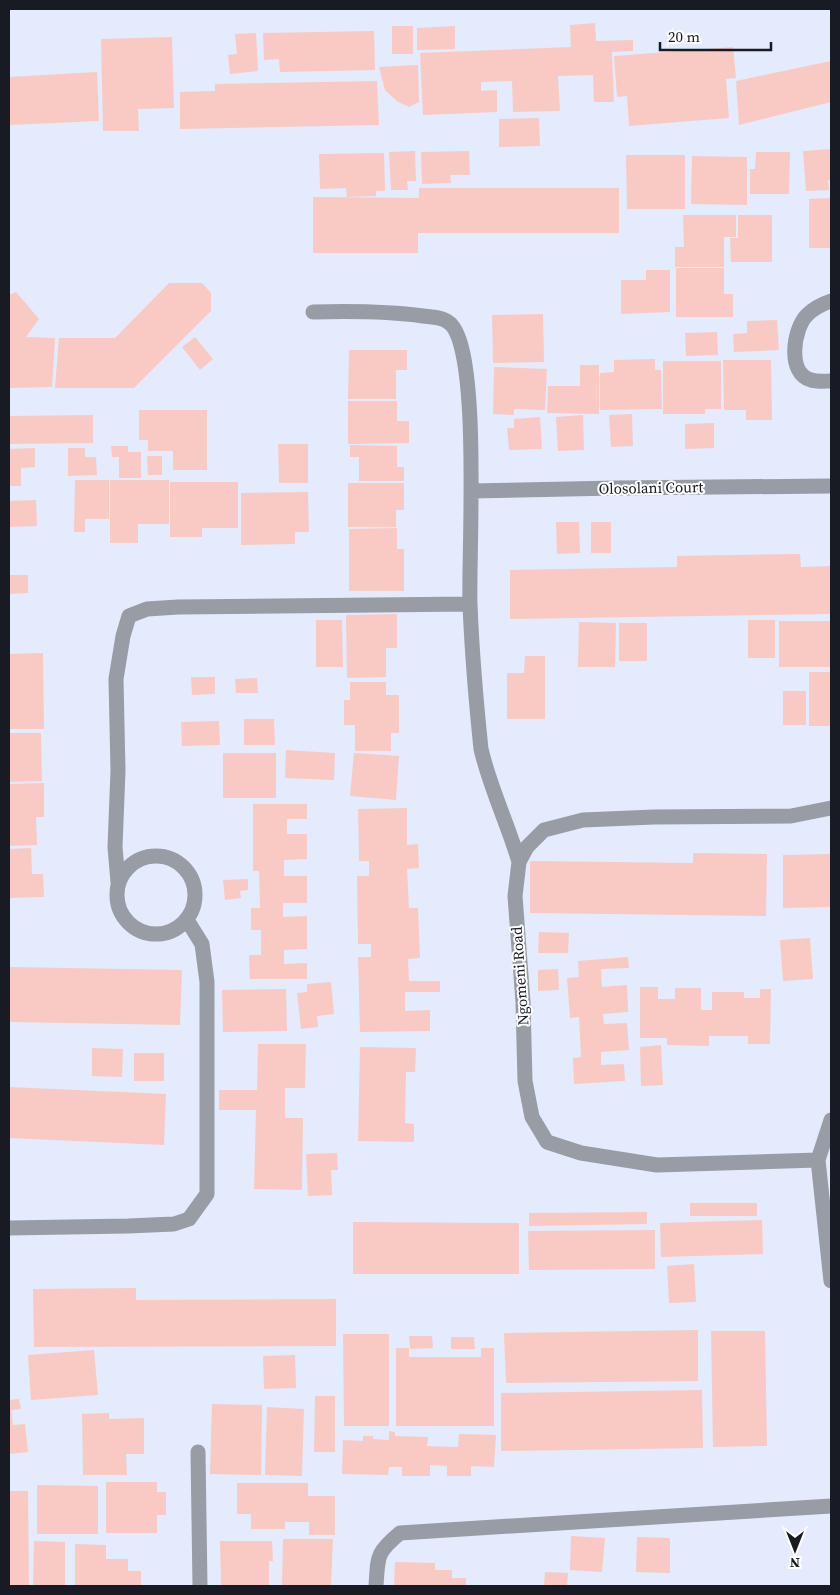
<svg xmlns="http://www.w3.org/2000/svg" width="840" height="1595" font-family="'Source Serif 4',serif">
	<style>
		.building { fill: #f9cac3 }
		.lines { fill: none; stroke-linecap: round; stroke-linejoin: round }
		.street { stroke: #989ca5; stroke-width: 15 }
		.labels { text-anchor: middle; stroke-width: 4; stroke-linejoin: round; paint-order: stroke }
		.street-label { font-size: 15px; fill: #181b23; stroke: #fff }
	</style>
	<rect width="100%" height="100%" fill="#e3ebfd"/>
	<!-- building -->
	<path class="building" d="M595,23l1,18 37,-1v11l-21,1 2,50h-20l-1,-27 -35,1 2,35 -47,1 -1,-31 -31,1v9l16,-1v22l-74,3 -3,-62 151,-6 -1,-22z
		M392,26h21v28h-21z
		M455,26v23l-38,1v-22z
		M374,31l1,39 -95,2 -1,-13 -15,1 -1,-27z
		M256,33l2,38 -28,3 -2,-19 9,-1 -2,-20z
		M172,37l2,71 -36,1 1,22h-36l-2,-92z
		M733,47l3,31 -10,1 3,39 -100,8 -2,-30 -10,1 -3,-41z
		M831,61v41l-92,23 -3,-44z
		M418,65l1,37 -10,5 -11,-5 -13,-12 -6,-23z
		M97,72l2,49 -90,4v-48z
		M377,81l2,44 -199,4v-37l35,-1v-7z
		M539,118l1,28 -41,1v-28z
		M831,149v31h-3l1,10 -23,1 -3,-40z
		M415,151l1,30h-9l1,9h-17l-2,-38z
		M469,151l1,24h-20l1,8 -29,1 -1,-32z
		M756,152h34l-1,42h-39v-25h5z
		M384,153l1,38h-9v5l-29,1 -1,-9 -26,1 -1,-35z
		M626,155h59v54h-58z
		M692,156l55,1v48l-56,-1z
		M419,188h200v45h-201v20h-105v-56l106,1z
		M831,198v50h-22v-49z
		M683,215h53v22h-12v30h-49v-20h9z
		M738,215h34v47h-41l-1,-24h8z
		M676,268h48v26h9v23h-57z
		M646,270h24v42l-49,2v-34h25z
		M169,283h33l9,10v18l-77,77h-79l4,-50h56z
		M16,292l23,27 -13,18 29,1 -3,49 -43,1v-93z
		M543,314l1,48 -51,1 -1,-48z
		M777,320l2,30 -45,2 -1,-18 14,-1v-12z
		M717,332l1,23 -32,1 -1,-23z
		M195,337l18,22 -13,11 -18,-23z
		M349,350h58v20h-11v29h-48z
		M655,359v11h6l1,39 -62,1v-37l14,-1v-12z
		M723,360h48l1,60h-26v-10h-22z
		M663,361h58v48h-16v5h-42z
		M580,365h19v49l-52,-1 1,-27h32z
		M494,367l53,2 -2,41 -31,-1v6l-21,-1z
		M348,401h49v20h12v22l-61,1z
		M139,410h68v60h-34v-19h-25v-11h-9z
		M632,414l1,32 -22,1 -2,-32z
		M93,415v28l-84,1v-28z
		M583,415l1,35 -26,1 -2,-34z
		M540,417l2,32 -33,1 -2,-22h7v-9z
		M714,423v25l-29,1v-25z
		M278,444h30v39h-29z
		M350,445l47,1v21h7v14h-45v-24h-9z
		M111,446h17v6h13v26h-22v-21h-7z
		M35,448v19l-14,1v18h-12v-37z
		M68,448h17v9h11l1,18 -29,1z
		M147,456h15v19h-14z
		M75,480h34v39h-24v13h-11z
		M110,480h59v44h-31v19h-28z
		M170,482h68v46h-36v9h-32z
		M348,483h56v27h-8v17h-48z
		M308,492l1,40h-14v12l-54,1v-52z
		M36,500l1,26 -28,1v-26z
		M556,522h23l1,31 -23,1z
		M591,522h20v31h-20z
		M397,528v21h7v42h-55v-62z
		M800,554l1,13 30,-1v48l-321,5v-49l167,-3v-11z
		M9,575h19v18l-19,1z
		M397,614v34h-11v29l-39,1 -1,-63z
		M316,620h26l1,47h-27z
		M748,620h27v38h-27z
		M779,621h52v46h-52z
		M579,622l37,1 -1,44h-37z
		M619,623h28v38h-28z
		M43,653l1,76h-35v-75z
		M525,656h20v63h-38v-46h17z
		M809,672h22v54h-22z
		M191,677h24v17l-23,1z
		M257,678l1,15h-22l-1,-14z
		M350,682h36v13h13v38h-8v18h-36v-26h-11v-25h6z
		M783,691h23v34h-23z
		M244,719h30l1,26h-31z
		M219,721l1,24 -38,1 -1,-24z
		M9,733h32l1,48 -33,1z
		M286,750l49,3 -1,27 -49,-2z
		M223,753h53v45h-53z
		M354,753l45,3 -3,44 -46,-4z
		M44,783v34h-8l1,28 -28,1v-62z
		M253,804h54v15h-20v15h20v25l-23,1v16h23v27h-24v14l24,-1v33l-23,1v14l23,-1v16h-57l-1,-24h12v-25h-10v-22h9l-1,-37h-6z
		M407,808v37l11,-1 1,24 -12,1 2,39h9l2,50 -12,1 1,22h31v11h-35v19l25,-1v21l-70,1 -2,-75h13v-13h-13l-1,-68h12v-15h-10l-1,-52z
		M31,848l1,26h11l1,23 -35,1v-49z
		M693,853l74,1 -1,62 -236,-3v-52l163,2z
		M831,854v53l-48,1v-53z
		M248,879v11l-8,1 1,7 -16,2 -2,-20z
		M539,932l30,1 -1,20h-30z
		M810,938l3,41 -30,2 -3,-41z
		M628,957l1,11 -28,1 1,18 25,-2 1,27 -25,2 1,10 23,-1 2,27 -28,2v13l23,-1 1,17 -51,3 -1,-26 8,-1 -2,-40 -9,1 -3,-40 12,-1 -1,-16z
		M9,967l173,3 -2,55 -171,-3z
		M558,969l1,21 -21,1v-21z
		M331,982l3,32 -17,2 1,11 -17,2 -4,-36 10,-1v-8z
		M640,987h18v12h17v-11h26v22h11v-18h32v6h16v-9h11l-1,55h-22v-8h-39v10l-42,-1v-7h-27z
		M286,989l1,42 -64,1 -1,-42z
		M258,1044h48l-1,44h-20v30h18l-1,72 -48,-1 2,-79h-37v-20h38z
		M661,1045l2,40 -22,1 -1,-39z
		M360,1047l56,1 -1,24h-9l-1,51 9,1v18l-56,-1z
		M92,1048l31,1 -1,28 -30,-1z
		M134,1053h30v28h-30z
		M9,1087l157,7 -2,51 -155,-7z
		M337,1153l1,17h-7l1,25 -24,1 -2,-42z
		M690,1203h67v13h-67z
		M647,1212v12l-118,2v-13z
		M762,1220l1,34 -102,3 -1,-34z
		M353,1222l166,1v51h-166z
		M655,1230v39l-126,1 -1,-39z
		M694,1264l2,38 -27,1 -2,-37z
		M136,1288v12l200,-1v47l-302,1 -1,-58z
		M698,1330v51l-192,2 -2,-50z
		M711,1331h54l2,115 -54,1z
		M343,1334h46v92h-45z
		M409,1336h23l1,12 -23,1z
		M451,1337h23l1,12h-24z
		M396,1348h13v9h72v-9h13v78h-98z
		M94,1350l4,45 -67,5 -3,-45z
		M295,1355l1,33 -32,1 -1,-33z
		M702,1390l1,58 -202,3v-58z
		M315,1396h20v56h-21z
		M19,1399l2,10 -10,1 2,15 12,-1 3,28 -19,2v-54z
		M212,1404l50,1 -1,70 -51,-1z
		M267,1407l37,2 -2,67 -37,-1z
		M109,1413v6l35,-1v36h-18l1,21h-44l-1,-61z
		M389,1431l6,1v4l33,1 -1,9 31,1 1,-13 37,1 -2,32 -23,-1v10h-24v-10l-17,-1v11h-28v-9h-13l-1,8 -46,-1 1,-34 20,1v-5h10v3l16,1z
		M106,1482h51v10h9v23h-9v18h-51z
		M237,1483h71v13h27v39h-26v-13h-24v7h-34v-15h-14z
		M37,1485l61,1v48h-61z
		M9,1491h19l1,95h-20z
		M571,1536l34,2 -3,34 -32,-2z
		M637,1537l33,1v35l-34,-1z
		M283,1539h50l-2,47 -49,-1z
		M34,1541l31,1v44h-32z
		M220,1541h52l1,20h-4v24l-48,1z
		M75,1544l31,1v14h22v12h13v15h-66z
		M395,1562l40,1v7h17v8h14v8h-72z
		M545,1572l23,1 -1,13h-23z"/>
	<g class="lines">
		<!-- street -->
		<path class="street" d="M831,301c-9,3 -17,7 -24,14 -14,14 -20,59 4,65 7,2 14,1 20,1
			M313,312c37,-1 73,-1 110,4 8,1 19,1 25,6 34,20 20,238 22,283 2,48 6,96 11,144 9,39 27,75 38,113
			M471,491l145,-3 215,-2
			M117 895a39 39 0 1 1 78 0a39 39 0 1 1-78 0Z
			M118,882l-3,-35 3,-76 -2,-92 7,-43 6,-20 18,-7 31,-2 292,-3
			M831,1120l-13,40 13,121
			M818,1160l-161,5 -76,-12 -34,-11 -15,-25 -7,-36 -2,-79 -8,-106 4,-34 8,-15 17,-17 39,-10 71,-3 137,-1 40,-8
			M9,1228l119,-2 46,-2 15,-5 18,-25v-212l-5,-38 -15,-24
			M198,1452l2,134
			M376,1586c2,-30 0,-33 24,-53l431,-27"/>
	</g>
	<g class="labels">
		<!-- street labels -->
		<g class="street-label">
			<text transform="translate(651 488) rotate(-1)" y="5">Olosolani Court</text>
			<text transform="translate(520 976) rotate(-94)" y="5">Ngomeni Road</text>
		</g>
	</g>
	<!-- border -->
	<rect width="840" height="1595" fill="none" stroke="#181b23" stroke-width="20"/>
	<!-- north arrow -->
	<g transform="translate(795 1550) rotate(180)" stroke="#ffffff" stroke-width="4" paint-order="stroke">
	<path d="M0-4L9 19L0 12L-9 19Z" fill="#181b23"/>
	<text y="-8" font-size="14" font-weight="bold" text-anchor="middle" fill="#181b23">N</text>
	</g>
	<!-- scale -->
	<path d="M660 42v8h111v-8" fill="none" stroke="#181b23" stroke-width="2.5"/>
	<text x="668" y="42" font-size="15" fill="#181b23" stroke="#ffffff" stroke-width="4" paint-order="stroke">20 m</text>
</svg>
